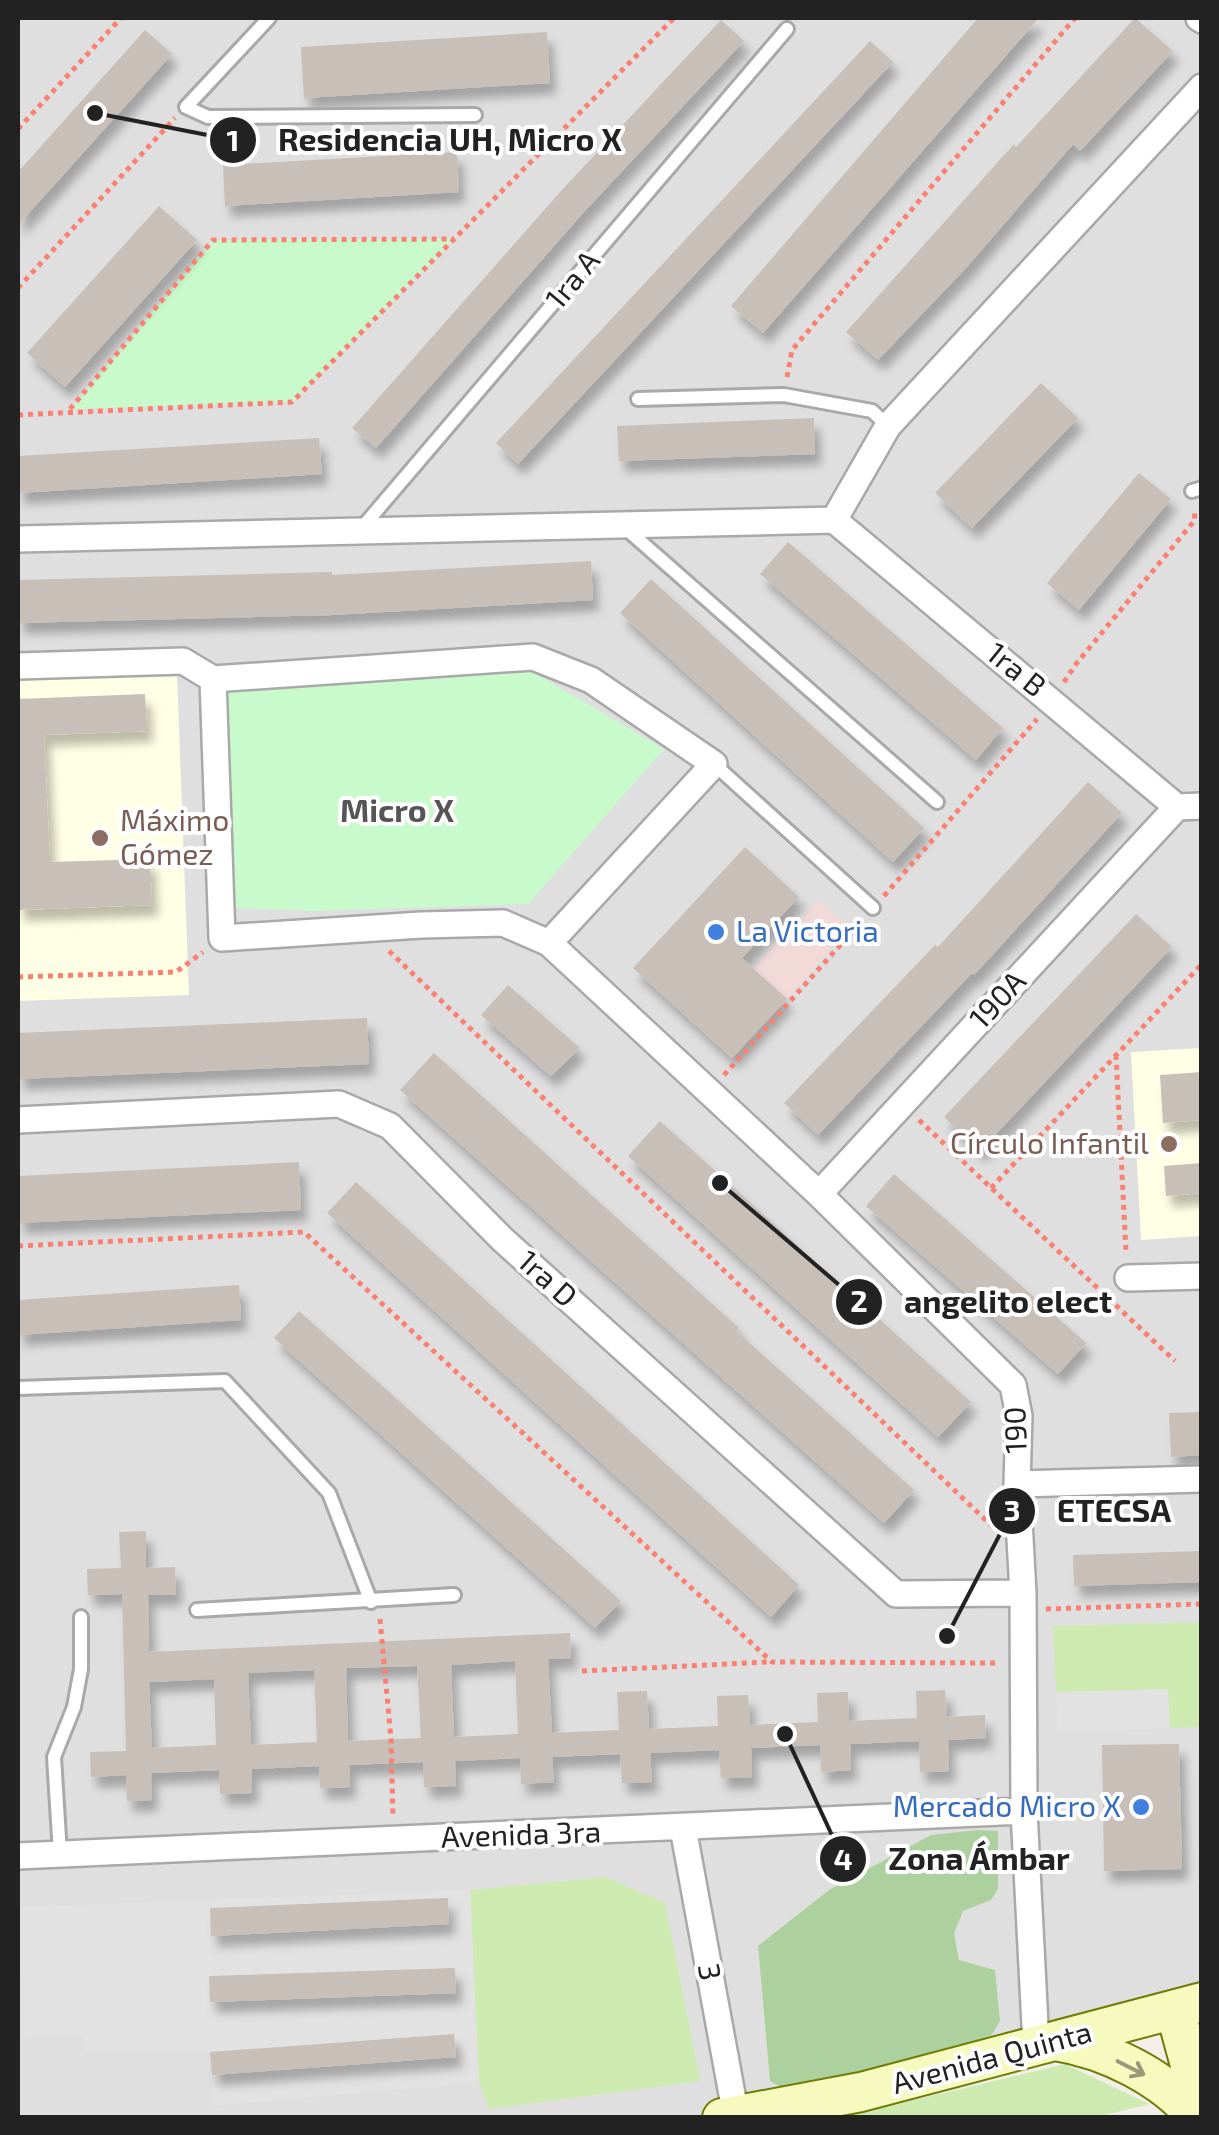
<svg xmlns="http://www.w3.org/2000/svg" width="1219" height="2135" font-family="'Exo 2',sans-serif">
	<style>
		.residential { fill: #e0dfdf }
		.commercial { fill: #f2dad9 }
		.education { fill: #ffffe5 }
		.grass { fill: #cdebb0 }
		.forest { fill: #add19e }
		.park { fill: #c8facc }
		.parking { fill: #e2e2e2 }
		.building { fill: #c7bfb8; fill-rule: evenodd; filter: url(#shadow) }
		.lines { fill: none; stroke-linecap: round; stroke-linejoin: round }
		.lane-casing { stroke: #a9a9a9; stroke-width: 18 }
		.street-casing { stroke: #a9a9a9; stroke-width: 30 }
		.secondary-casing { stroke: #707d05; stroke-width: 42 }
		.path { stroke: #fa8072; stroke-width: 5; stroke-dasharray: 5 5; stroke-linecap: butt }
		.lane { stroke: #fff; stroke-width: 12 }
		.street { stroke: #fff; stroke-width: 25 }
		.secondary { stroke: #f7fabf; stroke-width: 38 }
		.oneway { stroke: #979978 }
		.education-dot { fill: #8d6e63; stroke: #fff; stroke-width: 4 }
		.shop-dot { fill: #3f7fe0; stroke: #fff; stroke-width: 4 }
		.labels { text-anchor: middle; stroke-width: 8; stroke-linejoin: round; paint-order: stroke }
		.street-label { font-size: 30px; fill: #222; stroke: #fff }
		.education-label { font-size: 30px; fill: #785e54; stroke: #fff; text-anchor: start }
		.shop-label { font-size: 30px; fill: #366cbe; stroke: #fff; text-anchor: start }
		.neighbourhood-label { font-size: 32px; font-weight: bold; fill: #555; stroke: #fff }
		.leader { fill: none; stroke: #222; stroke-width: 4 }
		.callout-dot { fill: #222; stroke: #fff; stroke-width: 4 }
		.mark-label { font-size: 30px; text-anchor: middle; font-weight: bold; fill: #fff }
		.callout-label { font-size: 32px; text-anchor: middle; font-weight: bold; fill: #222; stroke: #fff; stroke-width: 8; stroke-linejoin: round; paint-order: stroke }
	</style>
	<defs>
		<filter id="shadow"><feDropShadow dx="6" dy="11" stdDeviation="5" flood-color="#0004"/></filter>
	</defs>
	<rect width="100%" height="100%" fill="#f2efe9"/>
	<!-- residential -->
	<path class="residential" d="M18,18h1183v1984l-479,115h-704z"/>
	<!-- commercial -->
	<path class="commercial" d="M818,901l31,26 -62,72 -34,-31z"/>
	<!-- education -->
	<path class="education" d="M177,674l12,321 -171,6v-321z
		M1201,1048v188l-60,4 -10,-188z"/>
	<!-- grass -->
	<path class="grass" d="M1201,1622v105l-31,1 -3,-39 -111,3 -3,-66z
		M606,1877l59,26 35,178 -211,28 -10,-27 -9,-192z
		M1065,2064l84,40 -56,14h-253z"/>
	<!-- forest -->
	<path class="forest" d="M977,1830l21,1v58l-7,11 -28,11 -9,22 5,27 36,10 5,51 -11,18 -201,52 -18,-10 -12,-135 71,-56 102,-55z"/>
	<!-- park -->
	<path class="park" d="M454,239l-162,163 -222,7 143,-169z
		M531,671l133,78 -136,155 -214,7 -80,-3 -7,-217z"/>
	<!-- parking -->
	<path class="parking" d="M1168,1689l2,39 -112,5 -2,-41z
		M470,1890l9,192 -267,24 -2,-54 -124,-1 -5,-17 -58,3 -2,-130z"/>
	<!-- building -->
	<path class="building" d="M978,18h61l-276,315 -32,-27z
		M1135,18l38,33 -93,100 -7,-7 -107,124 -88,92 -32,-28 168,-188 2,3z
		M721,20l23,21 -161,172 -207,235 -24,-20 208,-236z
		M145,30l27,24 -154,171v-53z
		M547,32l3,51 -246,15 -3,-51z
		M870,41l23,21 -375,402 -22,-21z
		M457,152l2,40 -234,14 -2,-41z
		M159,206l38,34 -132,147 -38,-34z
		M1041,383l37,35 -106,110 -37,-35z
		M814,418l1,36 -196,7 -2,-35z
		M319,438l3,36 -304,19v-37z
		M1139,473l32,26 -92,111 -32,-27z
		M788,542l215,186 -27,32 -216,-186z
		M591,561l2,39 -261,15 -314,8v-43l314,-8v3z
		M651,579l273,249 -31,34 -273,-249z
		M145,694l2,37 -103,4 6,127 100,-3 2,46 -134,5v-211z
		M1088,782l34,31 -148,162 -2,-2 -154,162 -34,-32 151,-158 3,2z
		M745,847l54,50 -57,61 45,41 -55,59 -99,-90z
		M1136,914l36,33 -192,204 -36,-34z
		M508,985l72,63 -29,28 -70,-61z
		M367,1018l2,46 -351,15v-46z
		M434,1053l305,275 -3,3 178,159 -30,33 -484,-433z
		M1202,1072v48l-39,3 -3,-48z
		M660,1121l311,281 -33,35 -310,-281z
		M299,1162l2,48 -283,13v-47z
		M1202,1163v30l-36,3 -2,-30z
		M894,1174l192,169 -28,31 -192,-168z
		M356,1182l443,403 -28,32 -444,-404z
		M239,1285l2,35 -223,15v-35z
		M299,1311l322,290 -26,27 -321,-290z
		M1202,1412v43l-31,2 -2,-44z
		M146,1531v37l29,-1 1,28h-28l1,57 421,-19 1,25 -23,1 4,74 67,-3 -2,-38 30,-1 2,38 69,-3 -1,-30 31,-1 2,30 68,-3 -1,-29 31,-1 1,29 68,-3 -1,-27 29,-1 2,27 38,-2 1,23 -38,2 1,31 -29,1 -1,-31 -69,3 1,26 -30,2 -1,-27 -69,3 1,29 -31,1 -2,-28 -69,3 2,29 -30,1 -2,-29 -68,3 2,25 -33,2 -1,-26 -65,3 1,25 -32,1 -1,-25 -74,3 1,22 -30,1 -1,-22 -67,3v24l-32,1 -1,-24 -68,3 1,27 -25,1 -1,-26 -35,2 -1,-25 36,-1 -4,-157 -34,1 -1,-26 34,-1 -2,-36zM515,1661l3,73 -64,3 -3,-72zM417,1666l4,72 -73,3 -2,-73zM314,1670l3,72 -66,3 -3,-72zM214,1679l2,66 -64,3 -3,-66z
		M1202,1551v31l-128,4 -1,-31z
		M1179,1744l3,125 -78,2 -2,-126z
		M448,1898l1,26 -238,12 -1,-28z
		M455,1968l1,25 -246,9 -1,-26z
		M454,2034l2,23 -244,18 -2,-23z"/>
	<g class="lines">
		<defs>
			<path id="lane" d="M269,18l-83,89 22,10 267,-2
				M638,399l146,-4 88,16 16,15
				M1192,491l10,-3
				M623,526l314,276
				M360,530l427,-501
				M714,764l159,144
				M18,1388l207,-7 104,112 42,109
				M197,1610l257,-15
				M60,1854l-6,-97 20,-50 7,-38v-52"/>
			<path id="street" d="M1199,18l3,2
				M834,520l54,-94 314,-339
				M834,520l343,287 25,-1
				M18,539l816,-19
				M18,666l165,-5 30,18 320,-22 58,23 123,84 -165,179
				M213,679l9,259 199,-13 82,-2 46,20 270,251 194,191 6,31 -2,68 6,109 1,218 12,234
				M18,1120l321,-16 51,22 112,113 394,355 127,-1
				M819,1194l358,-387
				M1128,1278l74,-2
				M1017,1484l185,-5
				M683,1828l53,288
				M18,1856l1006,-45"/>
			<path id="secondary" d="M1175,2010l27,99
				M1055,2041c51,8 109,36 142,77
				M722,2118l139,-26 341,-90"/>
		</defs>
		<!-- lane casing -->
		<use href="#lane" class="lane-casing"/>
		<!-- street casing -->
		<use href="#street" class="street-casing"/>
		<!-- secondary casing -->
		<use href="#secondary" class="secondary-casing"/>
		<!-- path -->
		<path class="path" d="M18,129l103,-111
			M18,288l157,-170
			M787,377l5,-27 283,-332
			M70,409l143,-169 241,-1
			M18,415l274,-13 382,-384
			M1064,682l12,-18 119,-144 -1,-11
			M884,896l153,-177
			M389,951l604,576
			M18,977l158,-5 27,-20
			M1116,1055l10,197
			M724,1075l136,-152
			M919,1120l256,241
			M991,1188l211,-224
			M18,1246l286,-14 468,430 225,1
			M1046,1609l156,-5
			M380,1619l11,120 2,78
			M582,1671l187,-9"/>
		<!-- lane -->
		<use href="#lane" class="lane"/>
		<!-- street -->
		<use href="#street" class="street"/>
		<!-- secondary -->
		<use href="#secondary" class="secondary"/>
	</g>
	<!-- one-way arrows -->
	<defs><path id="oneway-shaft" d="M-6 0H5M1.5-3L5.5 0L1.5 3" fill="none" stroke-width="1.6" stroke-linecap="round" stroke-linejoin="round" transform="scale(2.5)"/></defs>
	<use class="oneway" href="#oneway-shaft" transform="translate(1131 2068) rotate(27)"/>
	<!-- markers -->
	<g class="education-dot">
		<circle cx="100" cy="838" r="10"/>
		<circle cx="1169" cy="1144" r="10"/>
	</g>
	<g class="shop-dot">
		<circle cx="716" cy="932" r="10"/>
		<circle cx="1141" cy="1807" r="10"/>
	</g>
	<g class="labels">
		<!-- street labels -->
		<g class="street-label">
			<text transform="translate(573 280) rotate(-50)" y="10">1ra A</text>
			<text transform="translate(1016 670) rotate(39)" y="10">1ra B</text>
			<text transform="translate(998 1000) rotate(-47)" y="10">190A</text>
			<text transform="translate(547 1279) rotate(42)" y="10">1ra D</text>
			<text transform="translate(1016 1430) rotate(-92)" y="10">190</text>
			<text transform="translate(521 1835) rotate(-2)" y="10">Avenida 3ra</text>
			<text transform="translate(709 1972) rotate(80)" y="10">3</text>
			<text transform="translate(992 2058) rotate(-15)" y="10">Avenida Quinta</text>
		</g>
		<!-- education labels -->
		<g class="education-label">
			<text x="120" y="831">Máximo<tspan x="120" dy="34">Gómez</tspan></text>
			<text x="1149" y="1154" text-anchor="end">Círculo Infantil</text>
		</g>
		<!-- shop labels -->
		<g class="shop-label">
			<text x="736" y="942">La Victoria</text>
			<text x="1121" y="1817" text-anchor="end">Mercado Micro X</text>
		</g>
		<!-- neighbourhood labels -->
		<g class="neighbourhood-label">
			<text x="397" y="822">Micro X</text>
		</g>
	</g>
	<!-- callouts -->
	<path class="leader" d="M95 113L233 140M720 1183L859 1302M947 1636L1012 1511M785 1734L843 1859"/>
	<g class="callout-dot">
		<circle cx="95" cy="113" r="10"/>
		<circle cx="720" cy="1183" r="10"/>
		<circle cx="947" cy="1636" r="10"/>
		<circle cx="785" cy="1734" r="10"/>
		<circle cx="233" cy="140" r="25"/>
		<circle cx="859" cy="1302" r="25"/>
		<circle cx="1012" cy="1511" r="25"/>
		<circle cx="843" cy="1859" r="25"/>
	</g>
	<g class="mark-label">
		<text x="233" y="151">1</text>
		<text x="859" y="1312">2</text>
		<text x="1012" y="1521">3</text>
		<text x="843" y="1870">4</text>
	</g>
	<g class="callout-label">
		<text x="450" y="151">Residencia UH, Micro X</text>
		<text x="1008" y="1313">angelito elect</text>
		<text x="1114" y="1522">ETECSA</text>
		<text x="979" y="1870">Zona Ámbar</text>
	</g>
	<!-- border -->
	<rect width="1219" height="2135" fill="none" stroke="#222222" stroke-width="40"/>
</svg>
